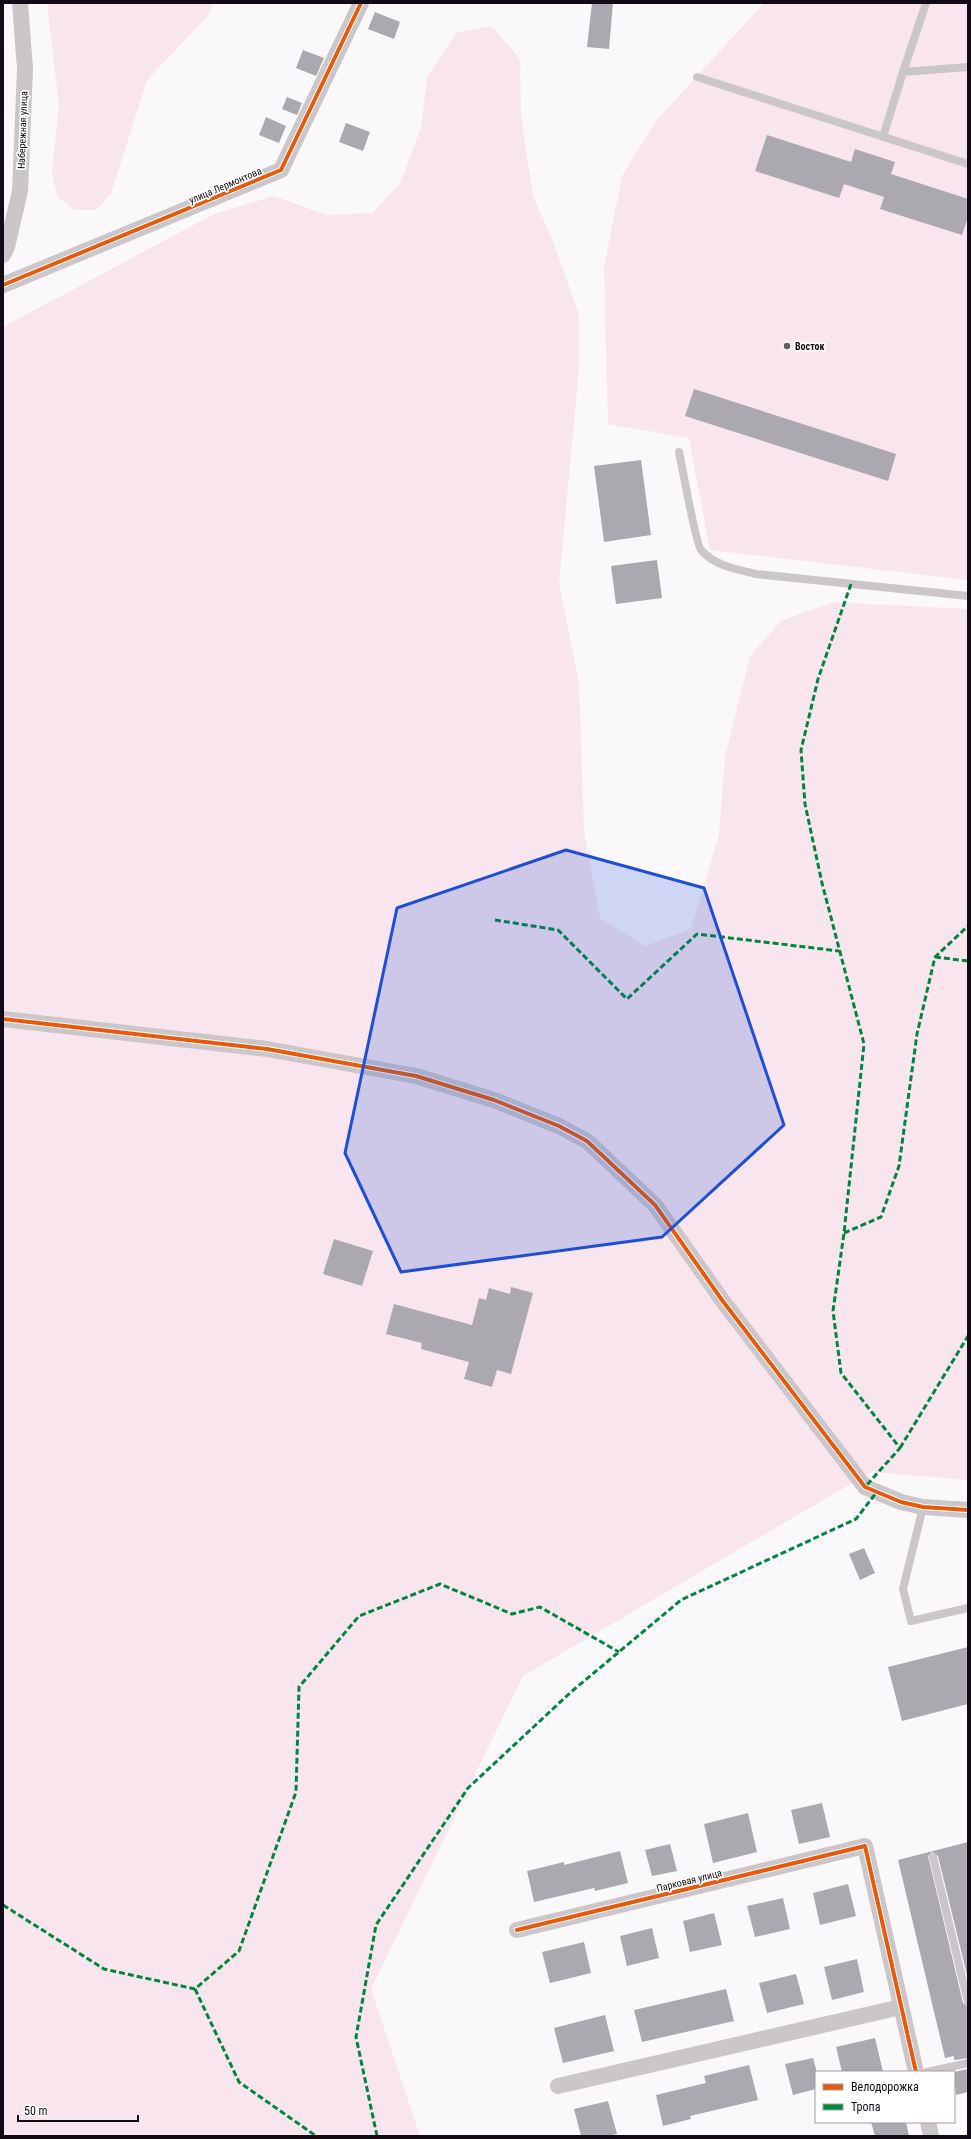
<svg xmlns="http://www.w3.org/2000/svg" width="971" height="2139" font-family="'Roboto Condensed',sans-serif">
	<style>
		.green { fill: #f9e5ed }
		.building { fill: #aba8b0 }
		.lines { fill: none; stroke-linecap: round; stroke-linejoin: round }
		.service { stroke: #cbc6c9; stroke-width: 8 }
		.minor { stroke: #cbc6c9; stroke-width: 16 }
		.quiet { stroke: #00873e; stroke-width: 3; stroke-dasharray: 6 3; stroke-linecap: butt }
		.cycleway-casing { stroke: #fff; stroke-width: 6 }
		.cycleway { stroke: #e8590c; stroke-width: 4 }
		.marked { fill: #1d4ed8; fill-opacity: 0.2; stroke: #1d4ed8; stroke-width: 3; stroke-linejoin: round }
		.poi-dot { fill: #645d65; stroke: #fff; stroke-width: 1.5 }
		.labels { text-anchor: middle; stroke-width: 3.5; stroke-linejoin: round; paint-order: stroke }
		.street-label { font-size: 10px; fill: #120a14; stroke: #fff }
		.poi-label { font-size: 10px; font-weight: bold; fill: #120a14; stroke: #fff; text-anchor: start }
	</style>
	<rect width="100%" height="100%" fill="#fbf8fc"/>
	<!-- green -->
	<path class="green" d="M47,3h166l-6,14 -60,63 -36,114 -15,16h-22l-17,-14 -5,-23 7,-67z
		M764,3h204v577l-258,-30 -21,-112 -81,-14 -4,-156 18,-92 34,-55z
		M491,26l29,33 1,58 12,79 20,45 26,74v53l-20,216 20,99 5,148 16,87 45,28 46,-17 28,-94 6,-79 25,-100 31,-35 52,-19 135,7v871l-97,-8 -348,204 -152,313 49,147h-417v-1809l211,-113 60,-18 53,19 45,-2 28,-29 21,-56 6,-50 29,-45z"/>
	<!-- building -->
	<path class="building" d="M592,3h21l-4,46 -22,-2z
		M375,12l25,10 -6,17 -26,-10z
		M303,50l21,8 -8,18 -20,-8z
		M287,97l15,6 -5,12 -15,-6z
		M266,117l20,9 -7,17 -20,-8z
		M346,123l24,9 -7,19 -24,-9z
		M767,135l84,27 4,-13 40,13 -4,12 77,25v18l-6,18 -82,-26 4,-12 -40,-13 -5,14 -84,-27z
		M694,389l202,65 -8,27 -203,-65z
		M641,460l10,75 -47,7 -10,-76z
		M657,560l5,38 -46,6 -5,-38z
		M334,1239l39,12 -11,35 -39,-12z
		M511,1287l22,6 -22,81 -14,-4 -5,17 -28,-8 5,-17 -48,-13 1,-6 -36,-9 8,-30 78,21 7,-27 7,2 3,-12 21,6z
		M864,1548l11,25 -15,7 -11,-26z
		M968,1647v57l-66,17 -14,-54z
		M822,1803l8,34 -31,7 -8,-34z
		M748,1813l9,39 -44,11 -9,-39z
		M968,1842v137l-30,-123 -6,-4 -4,4 35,147 5,4v51l-14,2v-4l-9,2 -47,-198z
		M670,1844l7,27 -25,5 -7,-26z
		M620,1851l8,32 -33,8 -1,-3 -60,14 -7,-31 37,-9v3z
		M848,1884l8,32 -36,9 -7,-32z
		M783,1898l7,31 -35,8 -8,-31z
		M714,1913l8,32 -32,7 -7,-31z
		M652,1928l7,30 -32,8 -7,-30z
		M584,1942l7,31 -41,10 -8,-31z
		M857,1959l7,33 -32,8 -8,-33z
		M796,1974l8,30 -37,9 -8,-30z
		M726,1989l8,32 -92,21 -8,-32z
		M605,2015l9,36 -51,12 -9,-35z
		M875,2038l8,34h-41l-6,-25z
		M813,2058l3,11v20l-23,6 -8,-31z
		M749,2065l9,35 -68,16 1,3 -28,7 -7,-31 50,-12 -2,-7z
		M968,2069v23l-12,3 -2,-23z
		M608,2101l9,33 -11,2h-25l-7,-27z
		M871,2122h35l3,14h-34z"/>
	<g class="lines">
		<!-- service -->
		<path class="service" d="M903,72l23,-69
			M697,77l271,87
			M883,137l20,-65 65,-5
			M679,452c3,13 17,93 22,98 14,16 35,19 55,24l212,22
			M923,1507l-20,82 8,32 57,-13
			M933,1857l35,145
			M927,2072l41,-9"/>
		<!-- minor -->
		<path class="minor" d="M3,255l4,-8 13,-56 5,-122 -5,-66
			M3,285l278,-115 80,-167
			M3,1019l264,30 149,27 78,24 65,26 28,15 68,64 67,95 143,187 36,15 22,5 45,3
			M517,1930l348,-84 51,226
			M558,2086l343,-79
			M928,2122l3,14"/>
		<!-- quiet -->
		<path class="quiet" d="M851,584l-33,95 -17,71 4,54 17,79 42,161 -20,189 -11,78 8,62 59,75 -35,39
			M495,920l63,10 69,69 70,-65 142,17
			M935,957l33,4
			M844,1233l37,-16 18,-51 18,-132 18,-77 33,-31
			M900,1448l68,-112
			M3,1905l101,64 91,20 44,-38 57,-159 3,-105 60,-71 81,-32 72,30 28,-7 79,45
			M195,1989l44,93 77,54
			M377,2136l-21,-99 20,-112 92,-137 103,-96 110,-92 175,-81 20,-26"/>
		<defs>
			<path id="cycleway" d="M3,285l278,-115 80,-167
				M3,1019l264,30 149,27 78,24 65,26 28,15 68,64 67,95 143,187 36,15 22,5 45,3
				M517,1930l348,-84 51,226"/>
		</defs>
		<!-- cycleway casing -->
		<use href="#cycleway" class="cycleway-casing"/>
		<!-- cycleway -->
		<use href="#cycleway" class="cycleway"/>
	</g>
	<!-- marked area -->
	<path class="marked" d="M566,850l138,38 80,237 -122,112 -261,35 -56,-119 52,-245z"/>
	<!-- markers -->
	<circle class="poi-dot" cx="787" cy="346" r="4"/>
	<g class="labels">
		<!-- street labels -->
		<g class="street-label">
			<text transform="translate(22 130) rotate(-88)" y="4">Набережная улица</text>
			<text transform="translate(225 185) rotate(-23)" y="4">улица Лермонтова</text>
			<text transform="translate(689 1880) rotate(-14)" y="4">Парковая улица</text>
		</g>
		<!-- poi labels -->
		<g class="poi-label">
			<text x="795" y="350">Восток</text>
		</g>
	</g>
	<!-- border -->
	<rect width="971" height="2139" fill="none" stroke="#120a14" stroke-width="8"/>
	<!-- legend -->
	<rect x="815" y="2071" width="140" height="52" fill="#ffffff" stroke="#a09da1"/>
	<rect x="823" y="2084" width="20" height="6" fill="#e8590c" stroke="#a09da1"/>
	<text x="851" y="2091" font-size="12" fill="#120a14">Велодорожка</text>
	<rect x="823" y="2104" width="20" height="6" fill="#00873e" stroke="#a09da1"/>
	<text x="851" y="2111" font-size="12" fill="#120a14">Тропа</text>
	<!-- scale -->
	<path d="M18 2115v6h120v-6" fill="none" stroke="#120a14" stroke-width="2"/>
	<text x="24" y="2115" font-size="12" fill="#120a14" stroke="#ffffff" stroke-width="3" paint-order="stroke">50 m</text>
</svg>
